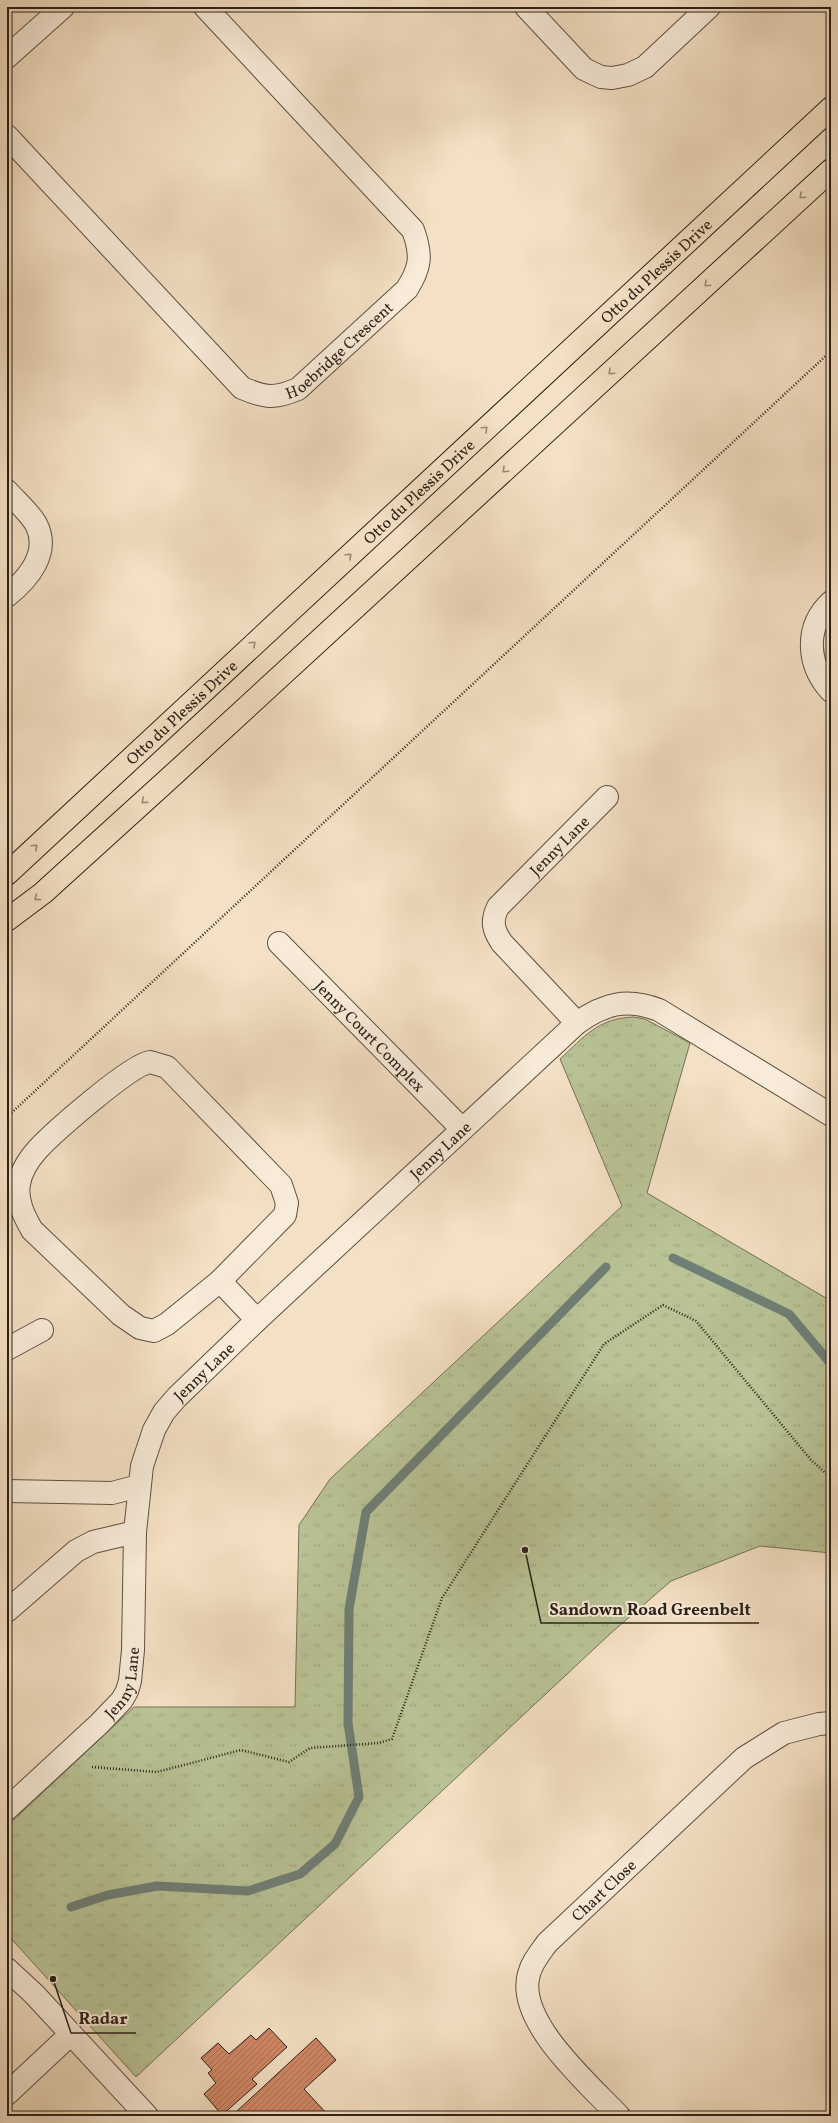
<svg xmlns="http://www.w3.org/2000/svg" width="838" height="2123" font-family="Vollkorn,serif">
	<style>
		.grass { fill: url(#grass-tufts); stroke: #727257 }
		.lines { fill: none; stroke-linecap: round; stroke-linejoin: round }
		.stream { stroke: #6e7f77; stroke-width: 9 }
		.building { fill: url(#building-hatch); stroke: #2a2118 }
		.minor-casing { stroke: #5c5143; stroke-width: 24 }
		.major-casing { stroke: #2a2118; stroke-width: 24 }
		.path { stroke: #2a2118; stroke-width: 2.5; stroke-dasharray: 1 2; stroke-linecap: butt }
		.minor { stroke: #f8ebd9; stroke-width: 22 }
		.major { stroke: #f4e0c4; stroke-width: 22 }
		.oneway { stroke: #998a77 }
		.labels { text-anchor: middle; stroke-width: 4; stroke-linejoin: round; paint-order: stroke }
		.street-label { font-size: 16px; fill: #2a2118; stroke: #f8ebd9 }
		.leader { fill: none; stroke: #2a2118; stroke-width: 1.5 }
		.callout-dot { fill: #2a2118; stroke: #f8ebd9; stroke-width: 1.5 }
		.callout-label { font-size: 17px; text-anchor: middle; font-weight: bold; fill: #2a2118; stroke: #f8ebd9; stroke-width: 4; stroke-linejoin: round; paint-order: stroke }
	</style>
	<defs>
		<pattern id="grass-tufts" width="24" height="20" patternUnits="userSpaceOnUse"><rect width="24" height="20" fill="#b9c396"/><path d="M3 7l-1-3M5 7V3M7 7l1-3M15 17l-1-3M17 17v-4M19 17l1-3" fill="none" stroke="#9fa781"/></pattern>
		<pattern id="building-hatch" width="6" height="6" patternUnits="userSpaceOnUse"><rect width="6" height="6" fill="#d28867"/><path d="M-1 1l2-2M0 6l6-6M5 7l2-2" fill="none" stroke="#ab6f54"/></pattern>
	</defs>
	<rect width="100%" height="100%" fill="#f4e0c4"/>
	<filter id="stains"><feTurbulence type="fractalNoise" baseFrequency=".005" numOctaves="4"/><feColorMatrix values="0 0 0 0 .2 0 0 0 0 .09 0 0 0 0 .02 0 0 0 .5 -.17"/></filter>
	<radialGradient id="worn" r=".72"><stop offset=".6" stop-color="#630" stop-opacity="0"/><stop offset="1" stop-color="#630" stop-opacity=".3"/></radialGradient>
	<!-- grass -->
	<path class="grass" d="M634,1017l11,2 45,24 -43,150 184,108v252l-71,-7 -89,35 -60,52 -475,444 -129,-143v-108l127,-119h161l4,-182 31,-46 292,-273 -62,-147c24,-22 38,-41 74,-42z"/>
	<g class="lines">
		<!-- stream -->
		<path class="stream" d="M673,1258l116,56 42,50
			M71,1907l37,-12 49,-9 91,5 52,-17 35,-30 24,-47 -11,-74 1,-114 17,-97 240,-245"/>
	</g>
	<!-- building -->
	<path class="building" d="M269,2028l18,19 -35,32 5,5 -35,31 -18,-21 12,-11 -8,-10 4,-3 -11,-12 17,-15 11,11 22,-19 5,5z
		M316,2038l20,22 -32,29 25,27h-88l-4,-5z"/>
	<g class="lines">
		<defs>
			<g id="minor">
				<path d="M526,7l58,62 17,8 11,1 16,-3 17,-8 64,-60"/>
				<path d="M7,57l56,-50"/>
				<path id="s1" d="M7,136l235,252c24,10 32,11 56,1l109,-100c14,-22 15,-34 6,-59l-208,-223"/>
				<path d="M7,491c10,11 22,21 29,33 15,29 -8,55 -29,72"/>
				<path d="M831,602c-27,25 -24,63 0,89"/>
				<path id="s2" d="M279,943l183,186"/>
				<path id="s3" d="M577,1023l-75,-80c-9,-13 -11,-22 -4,-36l109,-110"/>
				<path d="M150,1062l17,5 114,118 6,18 -2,12 -65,66 -53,43 -13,7 -14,-3 -19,-13 -89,-85c-8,-14 -16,-30 -13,-46 2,-13 10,-25 19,-35 16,-17 92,-84 112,-87z"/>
				<path d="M220,1281l37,39"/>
				<path d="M7,1349l35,-19"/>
				<path d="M7,1491l105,2 27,-7"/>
				<path d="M7,1611l69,-60 17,-9 42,-10"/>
				<path id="s4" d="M7,1809l92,-85 23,-24 5,-9 3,-10 3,-31 2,-118 7,-66 12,-36 10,-18 13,-15 80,-77 320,-297c28,-20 50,-25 82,-13l172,105"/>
				<path d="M7,1969l27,25 113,122"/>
				<path d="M7,2094l64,-60"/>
				<path id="s5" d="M619,2116c-29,-31 -104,-95 -90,-142 3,-12 11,-21 18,-31l197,-185 40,-25 35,-9 12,-1"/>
			</g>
			<g id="major">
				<path id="s6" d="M7,874l824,-766"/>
				<path d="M7,920l36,-27 130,-118 658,-605"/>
			</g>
		</defs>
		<!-- minor casing -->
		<use href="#minor" class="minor-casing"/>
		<!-- major casing -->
		<use href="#major" class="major-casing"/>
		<!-- path -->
		<path class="path" d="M7,1117l824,-766
			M92,1767l65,5 84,-22 48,12 21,-14 69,-5 13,-4 50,-141 162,-254 59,-39 33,16 115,139 20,18"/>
		<!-- minor -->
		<use href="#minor" class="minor"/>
		<!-- major -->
		<use href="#major" class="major"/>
	</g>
	<!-- one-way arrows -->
	<defs><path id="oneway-chevron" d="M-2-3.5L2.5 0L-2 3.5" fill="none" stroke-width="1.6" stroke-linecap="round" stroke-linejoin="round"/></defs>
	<g class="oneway">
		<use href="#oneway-chevron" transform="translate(802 196) rotate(137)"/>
		<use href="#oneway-chevron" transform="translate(707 284) rotate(137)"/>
		<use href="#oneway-chevron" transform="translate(611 372) rotate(137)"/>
		<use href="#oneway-chevron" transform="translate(485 429) rotate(-43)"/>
		<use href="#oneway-chevron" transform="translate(505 470) rotate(137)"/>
		<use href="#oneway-chevron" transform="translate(349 556) rotate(-43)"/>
		<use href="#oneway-chevron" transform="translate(253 644) rotate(-43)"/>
		<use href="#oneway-chevron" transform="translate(144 801) rotate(138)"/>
		<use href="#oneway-chevron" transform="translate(35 847) rotate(-43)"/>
		<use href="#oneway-chevron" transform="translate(37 898) rotate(143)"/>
	</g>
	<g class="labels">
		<!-- street labels -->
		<g class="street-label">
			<text dy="6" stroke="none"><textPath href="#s6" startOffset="886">Otto du Plessis Drive</textPath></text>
			<text dy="6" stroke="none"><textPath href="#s1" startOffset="459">Hoebridge Crescent</textPath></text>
			<text dy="6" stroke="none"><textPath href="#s6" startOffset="562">Otto du Plessis Drive</textPath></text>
			<text dy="6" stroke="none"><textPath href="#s6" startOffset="238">Otto du Plessis Drive</textPath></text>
			<text dy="6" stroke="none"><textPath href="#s3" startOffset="235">Jenny Lane</textPath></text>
			<text dy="6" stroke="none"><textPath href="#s2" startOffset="130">Jenny Court Complex</textPath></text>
			<text dy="6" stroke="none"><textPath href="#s4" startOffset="834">Jenny Lane</textPath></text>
			<text dy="6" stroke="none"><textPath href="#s4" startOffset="510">Jenny Lane</textPath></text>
			<text dy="6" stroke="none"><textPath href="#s4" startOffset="175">Jenny Lane</textPath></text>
			<text dy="6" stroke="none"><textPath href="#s5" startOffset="288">Chart Close</textPath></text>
		</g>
	</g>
	<!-- callouts -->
	<path class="leader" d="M525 1550L541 1623H759M53 1979L71 2033H136"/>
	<g class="callout-dot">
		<circle cx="525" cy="1550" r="4"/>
		<circle cx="53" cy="1979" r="4"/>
	</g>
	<g class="callout-label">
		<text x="650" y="1615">Sandown Road Greenbelt</text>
		<text x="103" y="2024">Radar</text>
	</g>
	<!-- margin -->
	<rect width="838" height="2123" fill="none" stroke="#f4e0c4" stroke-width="24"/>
	<rect x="8" y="8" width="822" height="2107" fill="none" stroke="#2a2118" stroke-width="2"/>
	<rect x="12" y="12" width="814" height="2099" fill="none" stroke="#2a2118"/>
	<rect width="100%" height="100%" filter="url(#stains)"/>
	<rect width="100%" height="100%" fill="url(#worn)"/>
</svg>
